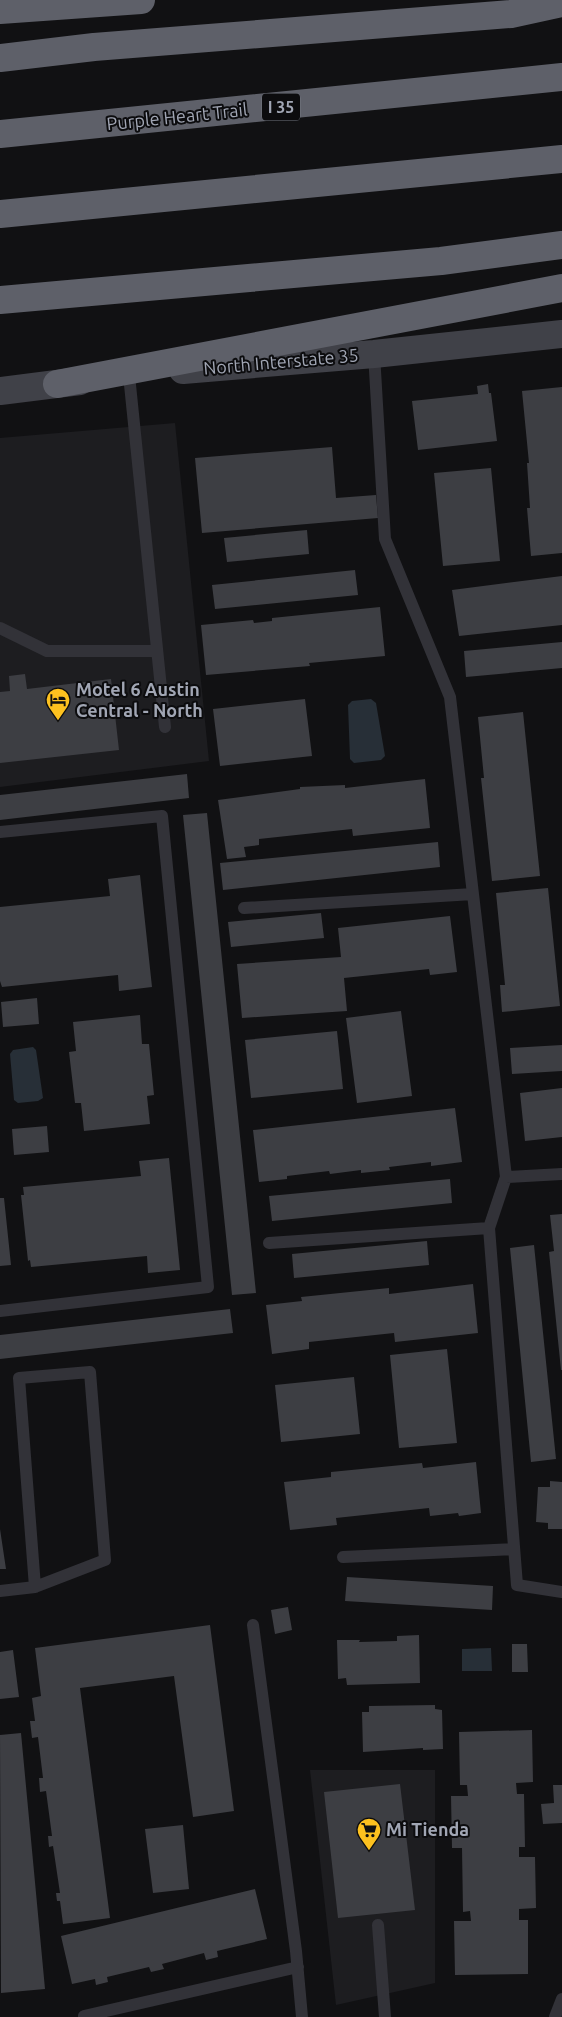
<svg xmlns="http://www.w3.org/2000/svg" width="562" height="2017" font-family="Ubuntu,sans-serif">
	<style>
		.built { fill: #1d1d20 }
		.water { fill: #272f37 }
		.building { fill: #3d3e43 }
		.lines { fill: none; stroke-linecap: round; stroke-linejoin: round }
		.lane { stroke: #323238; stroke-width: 12 }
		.secondary { stroke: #404148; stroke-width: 28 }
		.highway { stroke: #5e6069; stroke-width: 28 }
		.labels { text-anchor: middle; stroke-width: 4; stroke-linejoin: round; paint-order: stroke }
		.shield { fill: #0c0c0e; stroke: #747882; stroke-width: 1 }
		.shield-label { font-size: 16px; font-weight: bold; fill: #a1a6b4 }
		.street-label { font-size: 18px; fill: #a1a6b4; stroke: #0c0c0e }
		.poi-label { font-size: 18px; font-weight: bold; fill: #a1a6b4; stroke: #0c0c0e; text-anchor: start }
	</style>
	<rect width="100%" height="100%" fill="#111113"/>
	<!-- built -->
	<path class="built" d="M175,423l34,338 -209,26v-349z
		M310,1770h125v213l-99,22z"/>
	<!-- water -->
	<path class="water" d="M371,699l5,4 9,53 -4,4 -27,3 -4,-4 -2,-54 4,-4z
		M33,1047l3,3 7,48 -5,3 -20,2 -4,-3 -4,-46 3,-4z
		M491,1648l1,23h-30v-22z"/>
	<!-- building -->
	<path class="building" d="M488,384l1,9h2l6,48 -79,9 -6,-49 66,-7 -1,-8z
		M562,387v166l-31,3 -4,-48h3l-3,-45h2l-7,-72z
		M332,447l4,51 40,-3 2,23 -176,15 -7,-75z
		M491,468l9,93 -57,5 -9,-93z
		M307,530l2,24 -82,8 -3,-24z
		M355,570l3,25 -143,14 -3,-24z
		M562,576v49l-103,11 -7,-46z
		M380,607l5,49 -76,7 1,3 -104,9 -5,-50 52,-5 1,3 18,-2v-3z
		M562,642v26l-96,9 -2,-26z
		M25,674l2,15 84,-10 8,71 -119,13v-71l10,-1 -1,-15z
		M305,699l7,57 -92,10 -7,-57z
		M523,712l17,164 -48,5 -11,-103h3l-6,-61z
		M187,774l2,24 -189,22v-25z
		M425,779l5,49 -77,8 -1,-7 -93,10v6l-15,2 2,10 -19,2 -9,-59 82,-11v-2l45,-2v3z
		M207,813l49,480 -24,2 -49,-480z
		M438,842l2,25 -217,23 -3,-27z
		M140,875l12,112 -33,4 -1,-16 -116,12 -2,-6v-74l110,-11 -2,-17z
		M548,888l12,118 -58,6 -2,-27h5l-9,-92z
		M321,913l3,25 -93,9 -3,-25z
		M450,916l7,56 -27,3 -1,-6 -85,9 3,33 -105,7 -5,-54 104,-7 -3,-29z
		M37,998l2,26 -36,3 -2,-25z
		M401,1011l11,85 -55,7 -11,-85z
		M140,1015l2,29h7l5,51 -7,1 3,28 -66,7 -3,-28h-6l-6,-51 7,-1 -3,-29z
		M337,1031l6,58 -92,9 -6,-58z
		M562,1045v26l-50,3 -2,-26z
		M562,1088v49l-37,4 -5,-48z
		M455,1108l7,54 -31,4v-4l-42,5 1,3 -29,3v-3l-31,4 -1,-3 -42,5v3l-28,3 -6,-52z
		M47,1126l2,26 -35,3 -2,-26z
		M169,1158l11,112 -32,3 -1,-17 -116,11 -1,-7 -2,1 -7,-66h3l-1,-8 118,-11 -2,-15z
		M450,1179l2,24 -180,18 -3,-25z
		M0,1198h4l7,67 -11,1z
		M562,1214v156h-1l-12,-118 5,-1 -4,-36z
		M427,1241l2,24 -135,13 -2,-24z
		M534,1245l22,214 -25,3 -21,-214z
		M473,1284l5,49 -83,9 -1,-9 -85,9v7l-37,5 -6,-49 36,-4 -1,-4 88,-9v6z
		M230,1309l3,24 -233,26v-24z
		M447,1349l10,94 -58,5 -9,-93z
		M354,1377l6,57 -79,8 -6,-57z
		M476,1462l5,51 -22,3 -1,-3 -28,3 -1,-8 -93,10 1,7 -47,5 -6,-48 47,-5v-5l91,-9 1,5z
		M550,1481l12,1v47h-14v-6l-12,-1 2,-35h12z
		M0,1529l6,40h-6z
		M347,1577l146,9 -1,24 -147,-9z
		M288,1607l4,23 -17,4 -4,-24z
		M210,1625l24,186 -41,6 -19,-141 -94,12 30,230 -47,6 -3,-23h-3l-1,-8h4l-7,-47 -4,1 -1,-11h4l-6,-45 -6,1 -1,-14h4l-5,-41 -6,1 -2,-17h5l-3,-23 9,-2 -6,-48z
		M419,1635l1,48 -73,2 -1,-7 -8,1 -1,-39h23l-1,2 38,-1v-5z
		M512,1644h15l1,28h-16z
		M13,1650l6,47 -19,2v-47z
		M435,1705v4l7,1 1,39 -20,1v-2l-60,4 -1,-40h7v-6z
		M532,1730l1,52 -17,1 1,11h7l1,53h-6v10h16l1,51 -17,1v11h9v54l-73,1 -1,-54h17l-1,-10 -7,1 -1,-64h-10l-1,-52h17l-1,-11h-7l-1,-53z
		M21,1733l24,256 -44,4 -1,-258z
		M400,1784l15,126 -77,8 -14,-126z
		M553,1785h9v38l-19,1 -2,-20 13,-1z
		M183,1825l6,64 -36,4 -8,-64z
		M255,1889l12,50 -50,12 1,6 -12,3 -2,-7 -42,11 2,5 -13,3 -2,-5 -42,10 1,5 -12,3 -1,-6 -23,5 -11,-48z"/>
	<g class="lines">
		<!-- lane -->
		<path class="lane" d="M374,354l11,185 65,158 56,480 -17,51 28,357 45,7
			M129,375l36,352
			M0,628l47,23h110
			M0,832l162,-16 46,471 -208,24
			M244,908l229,-14
			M506,1177l56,-3
			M269,1243l220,-15
			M343,1557l171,-8
			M0,1591l35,-4 70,-27 -15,-188 -71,6 16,209
			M253,1625l43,326 6,66
			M378,1925l7,92
			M84,2016l214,-49
			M555,2017l7,-18"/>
		<!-- secondary -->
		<path class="secondary" d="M183,370l191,-16 188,-20
			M0,391l80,-10"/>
		<!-- highway -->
		<path class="highway" d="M0,10l141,-10
			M0,58l94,-11 417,-33 51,-11
			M0,134l562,-57
			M0,214l562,-55
			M0,300l441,-39 121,-16
			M57,384l505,-96"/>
	</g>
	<!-- icons -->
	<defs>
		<symbol id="hotel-pin" viewBox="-11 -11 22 30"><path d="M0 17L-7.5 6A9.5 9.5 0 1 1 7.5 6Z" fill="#fdc11f" stroke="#0c0c0e"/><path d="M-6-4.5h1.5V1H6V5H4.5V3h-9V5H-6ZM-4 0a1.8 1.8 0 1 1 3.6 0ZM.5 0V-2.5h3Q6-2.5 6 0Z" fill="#111"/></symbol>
		<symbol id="supermarket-pin" viewBox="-11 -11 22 30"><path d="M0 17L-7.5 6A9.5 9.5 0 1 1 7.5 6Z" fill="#fdc11f" stroke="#0c0c0e"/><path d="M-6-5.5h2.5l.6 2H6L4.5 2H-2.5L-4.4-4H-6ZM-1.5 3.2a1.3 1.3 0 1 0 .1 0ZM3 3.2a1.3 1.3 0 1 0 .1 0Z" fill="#111"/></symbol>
	</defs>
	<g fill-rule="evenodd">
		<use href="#hotel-pin" x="44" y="686" width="28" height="38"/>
		<use href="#supermarket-pin" x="355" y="1816" width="28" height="38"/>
	</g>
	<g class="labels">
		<!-- shield labels -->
		<rect class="shield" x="262" y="93.5" width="38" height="27" rx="4"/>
		<g class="shield-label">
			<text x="281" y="113">I 35</text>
		</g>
		<!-- street labels -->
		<g class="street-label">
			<text transform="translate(177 117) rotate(-6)" y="6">Purple Heart Trail</text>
			<text transform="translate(281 362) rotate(-5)" y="6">North Interstate 35</text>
		</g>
		<!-- poi labels -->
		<g class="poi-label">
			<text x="76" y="696">Motel 6 Austin<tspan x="76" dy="21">Central - North</tspan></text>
			<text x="386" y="1836">Mi Tienda</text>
		</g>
	</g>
</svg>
